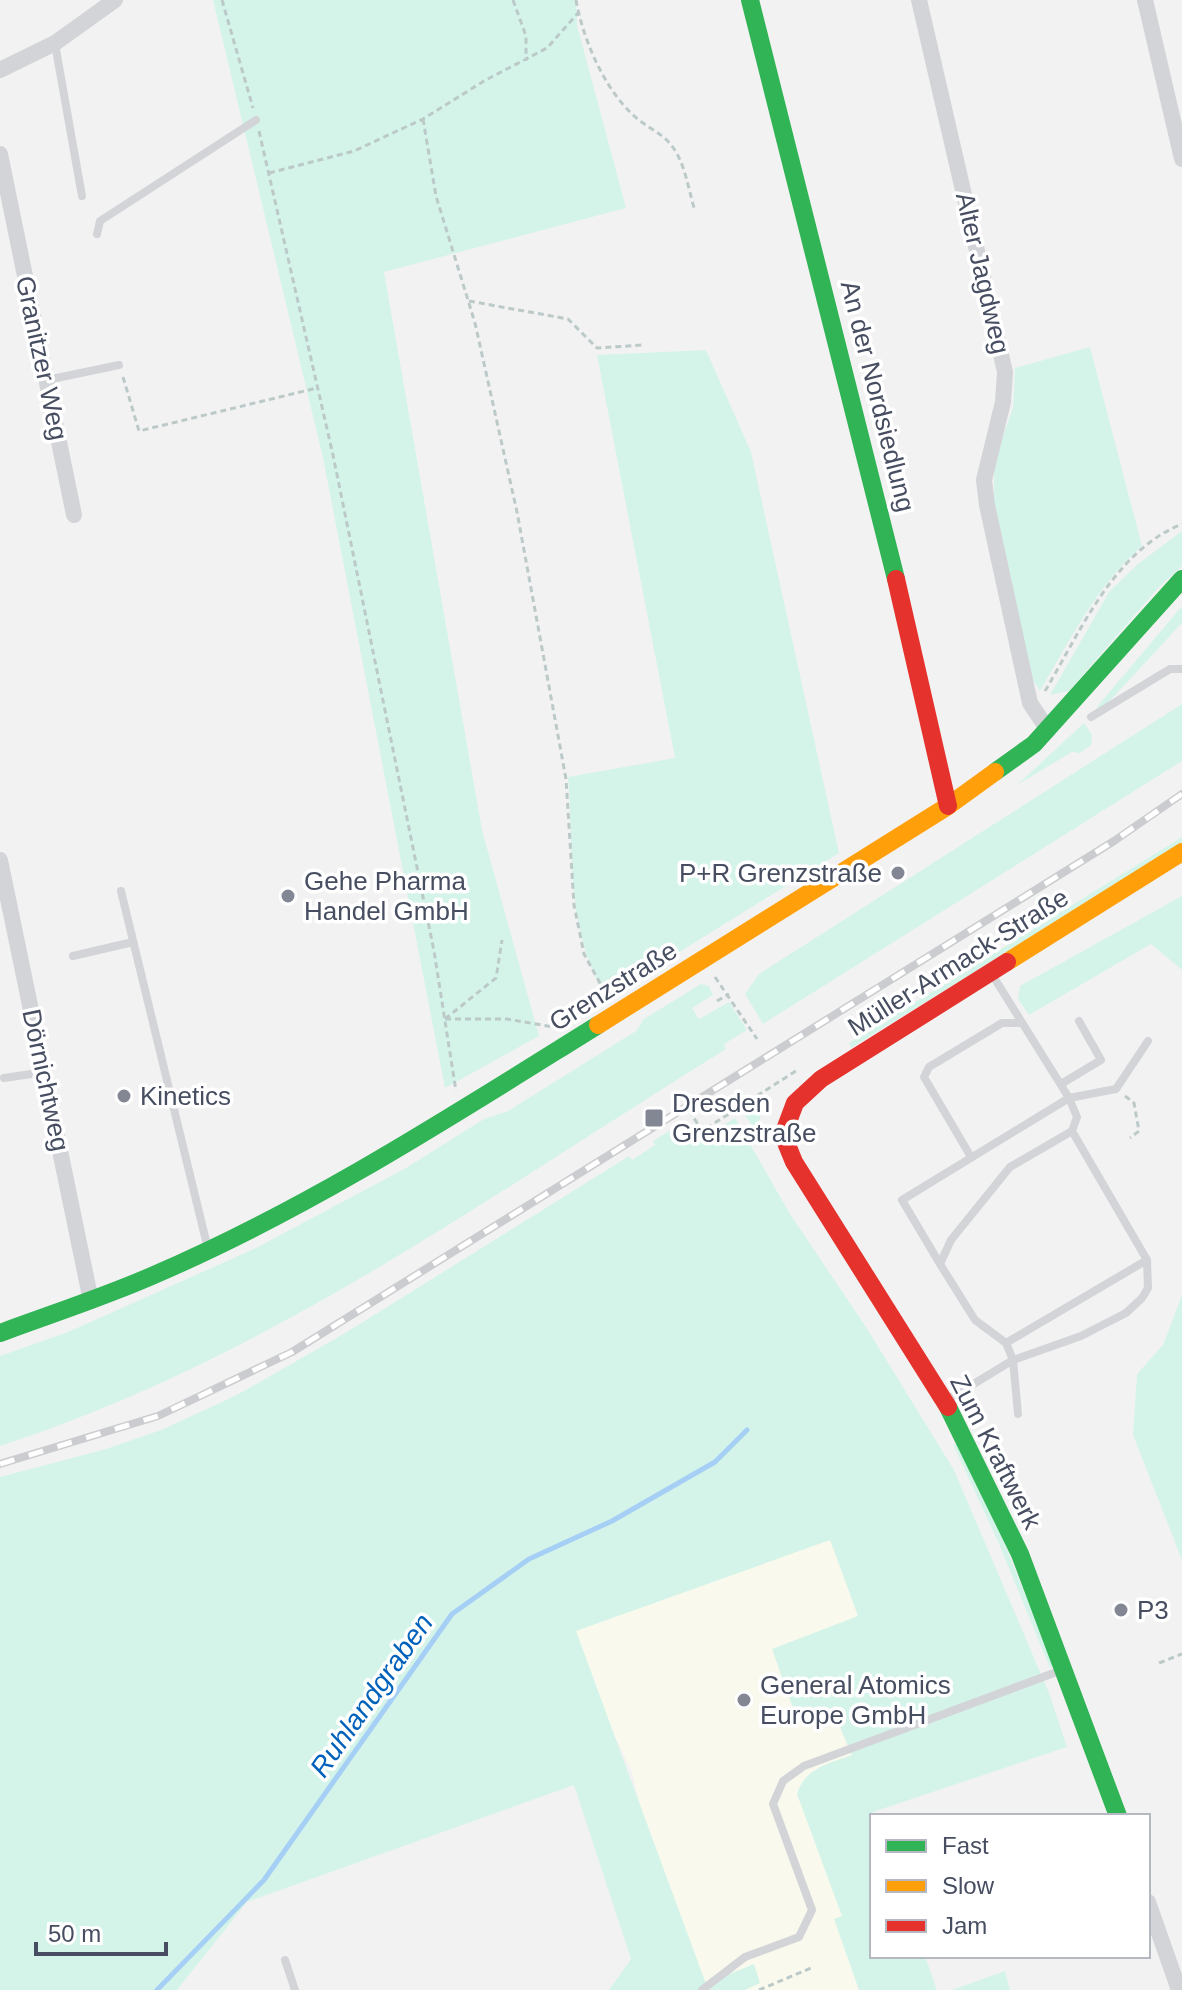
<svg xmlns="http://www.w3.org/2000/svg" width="1182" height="1990" font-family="Arial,sans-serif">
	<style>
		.commercial { fill: #f9f9ee }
		.green { fill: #d5f4e9 }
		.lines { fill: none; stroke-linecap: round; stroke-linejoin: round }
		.stream { stroke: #a6cff5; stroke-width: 5 }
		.path { stroke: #bcc9c9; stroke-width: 3; stroke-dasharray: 6 4; stroke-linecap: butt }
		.lane { stroke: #d3d4d8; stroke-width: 8 }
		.street { stroke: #d3d4d8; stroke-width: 16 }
		.fast { stroke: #30b455; stroke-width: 18 }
		.slow { stroke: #ff9f0a; stroke-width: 18 }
		.jam { stroke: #e5322d; stroke-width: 18 }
		.rail-casing { stroke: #cbcccf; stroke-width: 8 }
		.rail { stroke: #fff; stroke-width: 5; stroke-dasharray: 15; stroke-linecap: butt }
		.poi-dot { fill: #838794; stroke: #fff; stroke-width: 3 }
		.labels { text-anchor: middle; stroke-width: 7; stroke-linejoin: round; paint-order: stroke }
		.street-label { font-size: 26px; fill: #474e61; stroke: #fff }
		.poi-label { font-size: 26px; fill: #474e61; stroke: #fff; text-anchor: start }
		.water-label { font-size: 28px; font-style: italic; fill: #0061bb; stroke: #fff }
	</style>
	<rect width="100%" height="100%" fill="#f3f2f2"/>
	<!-- commercial -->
	<path class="commercial" d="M832,1535l26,81 -45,49 39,91 -10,161 -7,2 25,71h-203l13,-58 -38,-160 -68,-140z"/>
	<!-- green -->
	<path class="green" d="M213,0h363l1,25 49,183 -242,64 98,558 57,206 -94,52 -122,-630z
		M1090,347l52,199c-45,39 -72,94 -102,145l-8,-12 -38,-178v-40l19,-53 2,-40z
		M706,350l45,102 88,401 -232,144c-42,-65 -33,-145 -39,-220l107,-19 -78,-403z
		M1182,531v35l-23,21 -90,104 -19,4 59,-103 29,-28z
		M1182,606v17l-76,82 -10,3z
		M1182,704v57l-419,263 -18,-30 14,-20z
		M1084,723l8,12 -1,10 -11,8 -8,-1 -55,33z
		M1182,837v7l-331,204 -2,-5z
		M1182,896v74l-31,-26 -122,71 -11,-16 2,-13z
		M701,984l8,2 4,9 -21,13 7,11 30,-17 18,28 -23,14 2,5c-234,145 -462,312 -726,397v-90l68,-24 188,-84 150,-80 78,-49 24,-8 128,-80 8,-12z
		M763,1103l1,2 -8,27 -11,-17z
		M735,1118l55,96 76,113 88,143 95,223 18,54 -194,65 -1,144h53l12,34h-78l-25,-71 8,-3 -45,-122c8,-26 31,-30 55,-39l-18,-42 -41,-5 -21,-59 86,-33 -28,-76 -254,91 130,353 -4,6h-93l22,-31 -57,-174 -327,117 -70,88h-177v-513l106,-28 55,-19 74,-34 112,-64 282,-176 3,4 23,-15 -2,-4 32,-20 12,21z
		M1182,1295v265l-49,-125 4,-61 26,-29z
		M953,1444h5l46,98 49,121 -3,5 -51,-124z
		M754,1964l6,19 -15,7h-36l16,-14z
		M1005,1971l5,19h-58z"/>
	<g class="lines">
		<!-- stream -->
		<path class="stream" d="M157,1990l107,-110 188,-266 77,-55 83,-38 103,-59 32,-32"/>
		<!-- path -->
		<path class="path" d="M222,0l31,108
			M513,0l13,36v25
			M576,0c7,40 30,94 63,120 14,11 27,15 37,32 10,17 13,40 19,59
			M423,119l13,77 39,127 42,189 49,267 8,126 10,49 23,42
			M259,131l74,324 101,496 22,140
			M269,173l85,-22 69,-32 61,-38 63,-33 31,-35
			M469,301l99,18 29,29 46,-3
			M123,377l16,54 178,-43
			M1045,691c36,-60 68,-139 137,-167
			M715,977l42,62
			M717,1001l12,-7
			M445,1019h62l46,8
			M445,1019l51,-41 6,-38
			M1125,1096l9,7 5,28 -9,7
			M689,1110l13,21 97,-62
			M1159,1663l23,-9
			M759,1990l52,-22"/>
		<!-- lane -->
		<path class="lane" d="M55,44l27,152
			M97,234l3,-13 156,-101
			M47,380l72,-15
			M1091,717l79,-48h12
			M121,891l86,354
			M73,956l60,-14
			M993,976l76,122 8,19 -5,14
			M4,1078l41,-6
			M1061,1084l40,-24 -22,-39
			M971,1157l-47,-80 5,-10 73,-44h20
			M940,1264l-38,-64 167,-102 47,-9 32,-48
			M1006,1343l141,-83
			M949,1399l64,-39 68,-24 45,-23 16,-15 6,-10 -1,-28 -75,-129 -62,36 -59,73 -11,24 35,56 31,23 7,17 5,54
			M285,1960l10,30
			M702,1990l43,-33 54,-20 13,-27 -39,-106 10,-23 21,-15 258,-96"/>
		<!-- street -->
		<path class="street" d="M919,0l86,372 -2,30 -19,78 3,25 43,198 18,27
			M1145,0l37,159
			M0,70l55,-27 60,-43
			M0,154l74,361
			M0,860l91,441
			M1148,1902l31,88"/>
		<!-- fast -->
		<path class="fast" d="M750,0l146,579
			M995,772l39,-28 148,-165
			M0,1333c51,-19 104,-36 154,-58 156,-67 301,-161 444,-250
			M948,1407l72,147 98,262"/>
		<!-- slow -->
		<path class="slow" d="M1007,962l175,-110
			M598,1025l350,-219 47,-34"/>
		<!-- jam -->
		<path class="jam" d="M896,579l52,227
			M948,1407l-154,-245 -11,-27 12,-32 26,-24 186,-117"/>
		<defs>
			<path id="rail" d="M0,1464l158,-48 134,-64 822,-511 68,-47"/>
		</defs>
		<!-- rail casing -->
		<use href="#rail" class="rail-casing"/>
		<!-- rail -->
		<use href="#rail" class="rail"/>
	</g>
	<!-- markers -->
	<g class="poi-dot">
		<circle cx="898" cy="873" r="8"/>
		<circle cx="288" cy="896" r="8"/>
		<circle cx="124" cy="1096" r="8"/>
		<rect x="644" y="1108" width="20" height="20" rx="4"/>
		<circle cx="1121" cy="1610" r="8"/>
		<circle cx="744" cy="1700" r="8"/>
	</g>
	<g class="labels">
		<!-- street labels -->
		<g class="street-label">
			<text transform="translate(983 273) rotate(77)" y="9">Alter Jagdweg</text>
			<text transform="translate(42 358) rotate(78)" y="9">Granitzer Weg</text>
			<text transform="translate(878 396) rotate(76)" y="9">An der Nordsiedlung</text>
			<text transform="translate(958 962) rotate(-32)" y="9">Müller-Armack-Straße</text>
			<text transform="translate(613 986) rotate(-32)" y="9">Grenzstraße</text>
			<text transform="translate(46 1080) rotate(78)" y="9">Dörnichtweg</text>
			<text transform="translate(996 1452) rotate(63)" y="9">Zum Kraftwerk</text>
		</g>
		<!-- poi labels -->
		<g class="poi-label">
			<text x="882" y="882" text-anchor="end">P+R Grenzstraße</text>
			<text x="304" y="890">Gehe Pharma<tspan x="304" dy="30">Handel GmbH</tspan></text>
			<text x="140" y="1105">Kinetics</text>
			<text x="672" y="1112">Dresden<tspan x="672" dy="30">Grenzstraße</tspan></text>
			<text x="1137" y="1619">P3</text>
			<text x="760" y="1694">General Atomics<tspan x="760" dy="30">Europe GmbH</tspan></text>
		</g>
		<!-- water labels -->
		<g class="water-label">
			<text transform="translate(371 1695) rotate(-55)" y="10">Ruhlandgraben</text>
		</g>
	</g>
	<!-- legend -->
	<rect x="870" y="1814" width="280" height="144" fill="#ffffff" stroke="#b5b8c0" stroke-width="2"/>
	<rect x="886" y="1840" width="40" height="12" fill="#30b455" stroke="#b5b8c0" stroke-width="2"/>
	<text x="942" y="1854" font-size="24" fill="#474e61">Fast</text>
	<rect x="886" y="1880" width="40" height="12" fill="#ff9f0a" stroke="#b5b8c0" stroke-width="2"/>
	<text x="942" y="1894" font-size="24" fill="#474e61">Slow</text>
	<rect x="886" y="1920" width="40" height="12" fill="#e5322d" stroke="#b5b8c0" stroke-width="2"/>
	<text x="942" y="1934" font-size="24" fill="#474e61">Jam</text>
	<!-- scale -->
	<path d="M36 1942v12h130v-12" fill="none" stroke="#474e61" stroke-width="4"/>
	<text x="48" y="1942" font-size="24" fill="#474e61" stroke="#ffffff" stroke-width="6" paint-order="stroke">50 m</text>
</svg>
